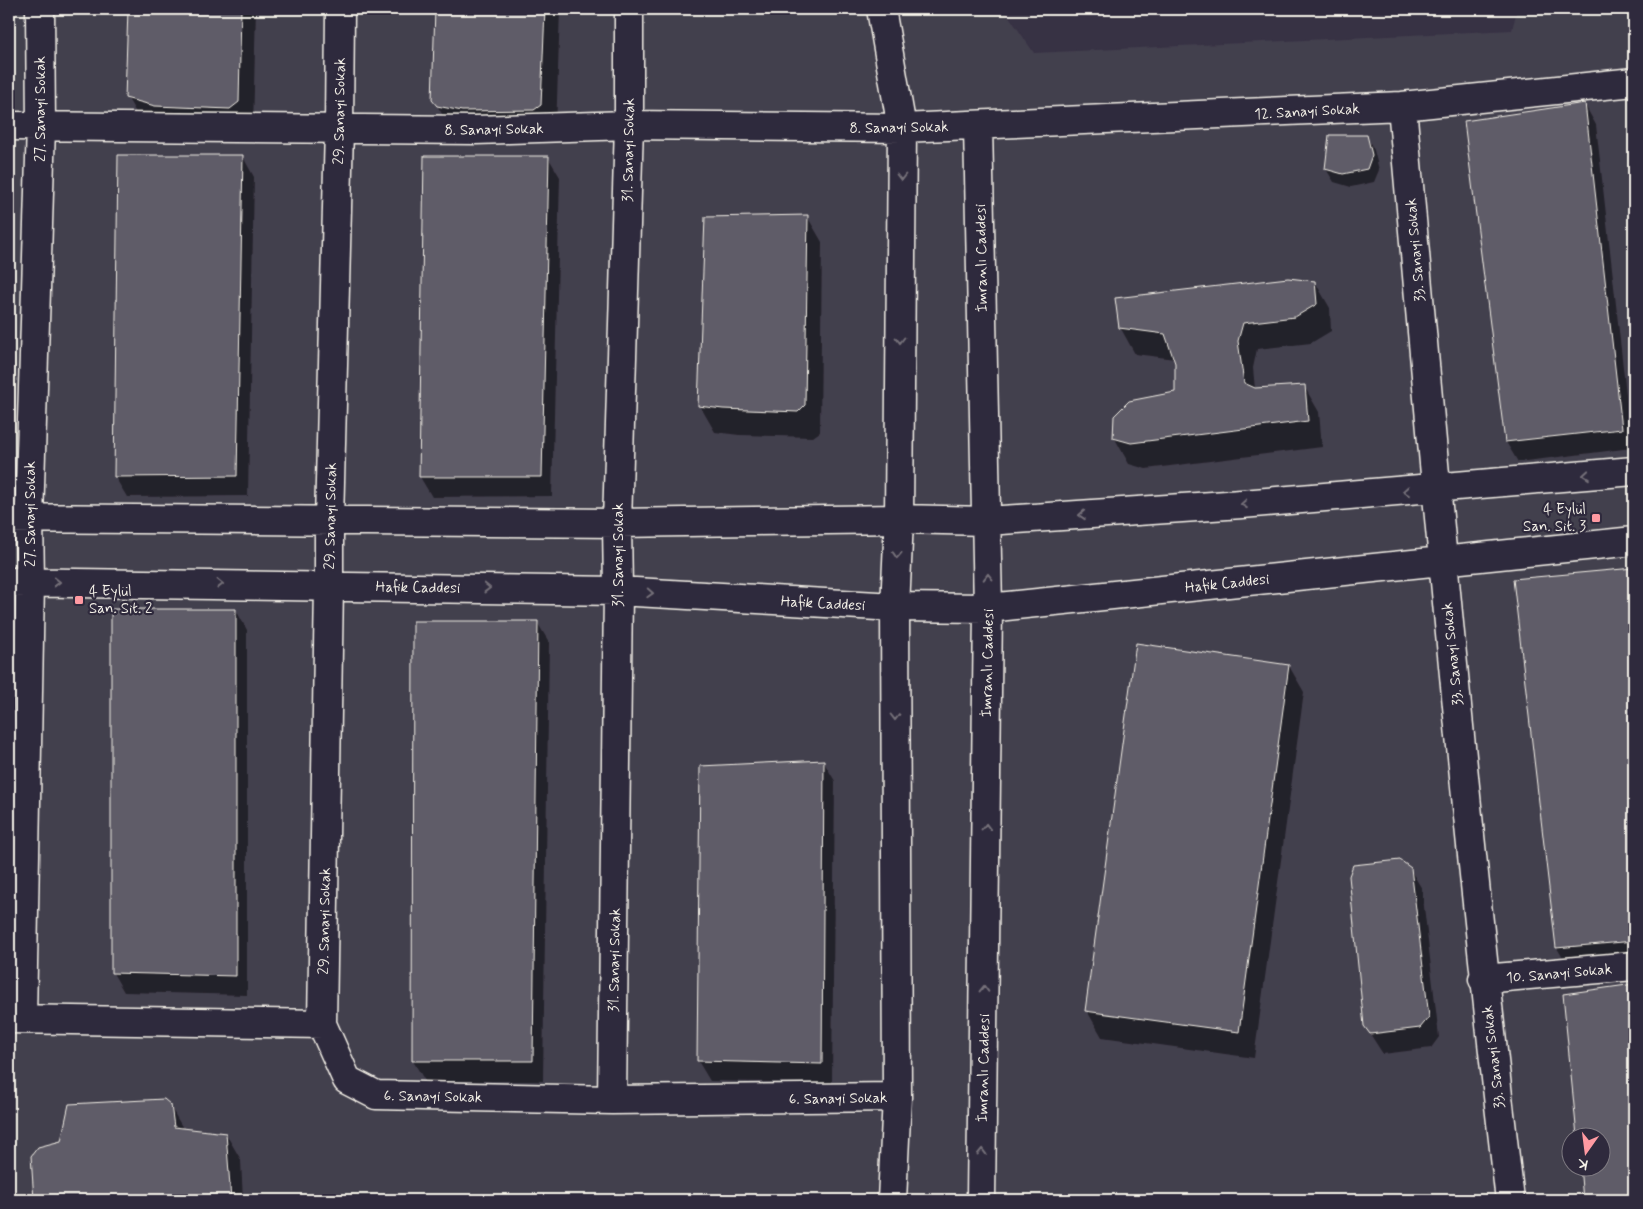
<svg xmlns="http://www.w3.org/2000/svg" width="1643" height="1209" font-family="Mynerve,sans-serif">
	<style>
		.built { fill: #433f4e; fill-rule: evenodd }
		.shadow { fill: #0007 }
		.building { fill: #5f5c67; stroke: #f4f1e8 }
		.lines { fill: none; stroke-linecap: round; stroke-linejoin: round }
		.street-casing { stroke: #f4f1e8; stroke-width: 31 }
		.street { stroke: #2f2a3d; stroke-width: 28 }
		.oneway { stroke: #747079 }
		.poi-dot { fill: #ff9aa2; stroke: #2f2a3d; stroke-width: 2 }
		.labels { text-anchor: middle; stroke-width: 4.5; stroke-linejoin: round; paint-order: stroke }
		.street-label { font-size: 15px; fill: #f4f1e8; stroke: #2f2a3d }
		.poi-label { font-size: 15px; fill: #f4f1e8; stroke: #2f2a3d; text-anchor: end }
	</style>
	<rect width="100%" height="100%" fill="#373244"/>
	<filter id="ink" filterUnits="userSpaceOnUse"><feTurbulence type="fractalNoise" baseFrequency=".02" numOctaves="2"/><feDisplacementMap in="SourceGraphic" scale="10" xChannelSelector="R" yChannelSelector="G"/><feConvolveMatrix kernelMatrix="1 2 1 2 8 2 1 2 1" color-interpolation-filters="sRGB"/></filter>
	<g filter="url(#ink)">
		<!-- built -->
		<path class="built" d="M9,9h995l30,44 478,-23 5,-21h117v1191h-1625zM1570,1136h30v30h-30z"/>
		<!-- shadow -->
		<path class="shadow" d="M130,9h126l-3,119 -111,-5 -15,-26z
			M436,9h124l-4,122 -107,-5 -15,-26z
			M1585,105l11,20 36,323 -114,14 -12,-20z
			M1366,136l8,14 5,20 -5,12 -23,5 -17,-5 -8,-13z
			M243,157l11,20 -6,319 -121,1 -12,-20z
			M548,157l12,20 -8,319 -120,1 -12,-20z
			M807,216l15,26 -2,190 -7,5 -74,-2 -24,-3 -15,-26z
			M1315,282l15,26 1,23 -20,12 -54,6 -4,19 2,21 49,-3 15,26 3,35 -176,22 -17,-5 -15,-27 62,-43 -1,-35 -40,-5 -15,-27z
			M1634,569v392l-65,7 -12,-20 -43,-368z
			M236,610l11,20v365l-123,-3 -11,-19z
			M537,622l12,20 -6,439h-118l-12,-20z
			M1289,666l15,26 -50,366 -152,-21 -15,-26z
			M823,761l12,20 -3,302 -122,-2 -12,-20z
			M1410,869l12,20 17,148 -8,11 -48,6 -18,-28z
			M1634,986v214h-49l-4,-34h19v-30h-22l-13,-141z
			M170,1106l14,24 42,4 15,26 2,40h-208l-3,-43 30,-15z"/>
		<!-- building -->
		<path class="building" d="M128,9h113l-2,93 -9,7 -75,-3 -30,-8z
			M435,9h110l-4,96 -7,5 -72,1 -25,-5 -5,-6z
			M1585,103l37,326 -117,13 -41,-321z
			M1329,135h38l5,20 -5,14 -24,5 -18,-5z
			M118,155h125l-6,321 -123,1z
			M424,156h125l-7,321h-123z
			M808,215l-3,190 -7,7 -75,-3 -25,-3 7,-189z
			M1288,278l27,3 2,23 -22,13 -52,6 -5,18 6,42 11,5 50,-3 3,36 -177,22 -18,-5 1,-22 15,-15 46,-9v-29l-10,-29 -46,-6 -4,-30z
			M1634,568v373l-78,7 -43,-369z
			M111,609h125v367l-125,-3z
			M413,621h125l-5,440h-121z
			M1136,643l153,22 -50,367 -154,-21z
			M824,760l-2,304 -125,-3 3,-295z
			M1400,860l11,8 18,149 -9,11 -50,6 -6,-8 -15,-150 4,-11z
			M1634,984v216h-51l-3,-34h20v-30h-23l-14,-142z
			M164,1099l7,6 3,22 52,6 5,67h-197l-3,-44 7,-9 23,-6 8,-37z"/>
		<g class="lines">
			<defs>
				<path id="street" d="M881,9l21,119 -3,391 -4,88 2,490 -5,103
					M1402,106c32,365 65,730 108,1094
					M9,126l466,4 154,-5 273,3 500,-22 232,-24
					M978,126l10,482 -7,592
					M9,518l608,5 282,-4 88,2 255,-17 392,-33
					M9,582l609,9 277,16 93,1 646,-67
					M1483,979l151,-13
					M9,1019l313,5 25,56 29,15 236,5 285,-3
					M22,1019l8,-437 -1,-64 12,-392 -1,-117
					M322,1024l7,-439v-64l10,-392 1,-120
					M612,1100l6,-509 -1,-68 12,-398v-116"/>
			</defs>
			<!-- street casing -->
			<use href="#street" class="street-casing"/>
			<!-- street -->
			<use href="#street" class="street"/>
		</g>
		<!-- one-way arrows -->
		<defs><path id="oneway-chevron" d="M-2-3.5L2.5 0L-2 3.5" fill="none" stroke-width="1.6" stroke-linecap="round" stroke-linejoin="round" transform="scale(1.25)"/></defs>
		<g class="oneway">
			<use href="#oneway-chevron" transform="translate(901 177) rotate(90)"/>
			<use href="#oneway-chevron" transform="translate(900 340) rotate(90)"/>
			<use href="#oneway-chevron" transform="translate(1586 475) rotate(175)"/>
			<use href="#oneway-chevron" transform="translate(1406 491) rotate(175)"/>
			<use href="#oneway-chevron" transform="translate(1244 504) rotate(176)"/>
			<use href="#oneway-chevron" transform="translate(1082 515) rotate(176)"/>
			<use href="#oneway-chevron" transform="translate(897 555) rotate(93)"/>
			<use href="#oneway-chevron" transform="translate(988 577) rotate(-91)"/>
			<use href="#oneway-chevron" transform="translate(57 582) rotate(1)"/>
			<use href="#oneway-chevron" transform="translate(220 584) rotate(1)"/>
			<use href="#oneway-chevron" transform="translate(487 588) rotate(1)"/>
			<use href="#oneway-chevron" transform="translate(650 593) rotate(3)"/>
			<use href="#oneway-chevron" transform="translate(895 717) rotate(90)"/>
			<use href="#oneway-chevron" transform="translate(986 827) rotate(-89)"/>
			<use href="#oneway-chevron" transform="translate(984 989) rotate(-89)"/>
			<use href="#oneway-chevron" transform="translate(982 1152) rotate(-89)"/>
		</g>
	</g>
	<!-- markers -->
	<g class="poi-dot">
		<rect x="1591" y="513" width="10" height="10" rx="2.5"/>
		<rect x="74" y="595" width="10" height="10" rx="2.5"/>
	</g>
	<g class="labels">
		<!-- street labels -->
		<g class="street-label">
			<text transform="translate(40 109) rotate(-90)" y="5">27. Sanayi Sokak</text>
			<text transform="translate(339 111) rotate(-89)" y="5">29. Sanayi Sokak</text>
			<text transform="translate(1307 111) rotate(-3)" y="5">12. Sanayi Sokak</text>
			<text transform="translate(899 127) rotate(-1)" y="5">8. Sanayi Sokak</text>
			<text transform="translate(494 129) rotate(-1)" y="5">8. Sanayi Sokak</text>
			<text transform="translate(628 150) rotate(-89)" y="5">31. Sanayi Sokak</text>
			<text transform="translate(1415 250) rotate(-95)" y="5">33. Sanayi Sokak</text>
			<text transform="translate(981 258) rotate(-91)" y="5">İmranlı Caddesi</text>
			<text transform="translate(30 514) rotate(-90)" y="5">27. Sanayi Sokak</text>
			<text transform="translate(330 516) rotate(-89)" y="5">29. Sanayi Sokak</text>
			<text transform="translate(618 555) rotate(-90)" y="5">31. Sanayi Sokak</text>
			<text transform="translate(1227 583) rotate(-6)" y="5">Hafik Caddesi</text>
			<text transform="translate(418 587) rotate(1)" y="5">Hafik Caddesi</text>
			<text transform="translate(823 603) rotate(3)" y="5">Hafik Caddesi</text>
			<text transform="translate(1452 654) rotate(-96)" y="5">33. Sanayi Sokak</text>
			<text transform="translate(987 663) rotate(-89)" y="5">İmranlı Caddesi</text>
			<text transform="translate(324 921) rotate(-89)" y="5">29. Sanayi Sokak</text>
			<text transform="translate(614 960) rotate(-89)" y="5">31. Sanayi Sokak</text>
			<text transform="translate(1559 973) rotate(-5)" y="5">10. Sanayi Sokak</text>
			<text transform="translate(1493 1057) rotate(-97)" y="5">33. Sanayi Sokak</text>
			<text transform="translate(983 1068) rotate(-89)" y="5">İmranlı Caddesi</text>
			<text transform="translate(433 1096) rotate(1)" y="5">6. Sanayi Sokak</text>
			<text transform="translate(838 1098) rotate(-1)" y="5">6. Sanayi Sokak</text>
		</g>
		<!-- poi labels -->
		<g class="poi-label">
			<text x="1586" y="514">4 Eylül<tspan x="1586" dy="17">San. Sit. 3</tspan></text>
			<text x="89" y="596" text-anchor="start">4 Eylül<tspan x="89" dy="17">San. Sit. 2</tspan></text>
		</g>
	</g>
	<!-- margin -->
	<rect width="1643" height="1209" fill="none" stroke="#2f2a3d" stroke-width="30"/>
	<rect x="15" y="15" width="1613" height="1179" fill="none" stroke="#f4f1e8" stroke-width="2" filter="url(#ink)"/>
	<!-- north arrow -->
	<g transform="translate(1586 1152) rotate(194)"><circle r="24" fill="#2f2a3d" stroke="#7e7a81"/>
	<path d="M0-4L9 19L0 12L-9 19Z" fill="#ff9aa2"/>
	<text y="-8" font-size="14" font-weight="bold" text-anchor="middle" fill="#f4f1e8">K</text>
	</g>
</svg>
